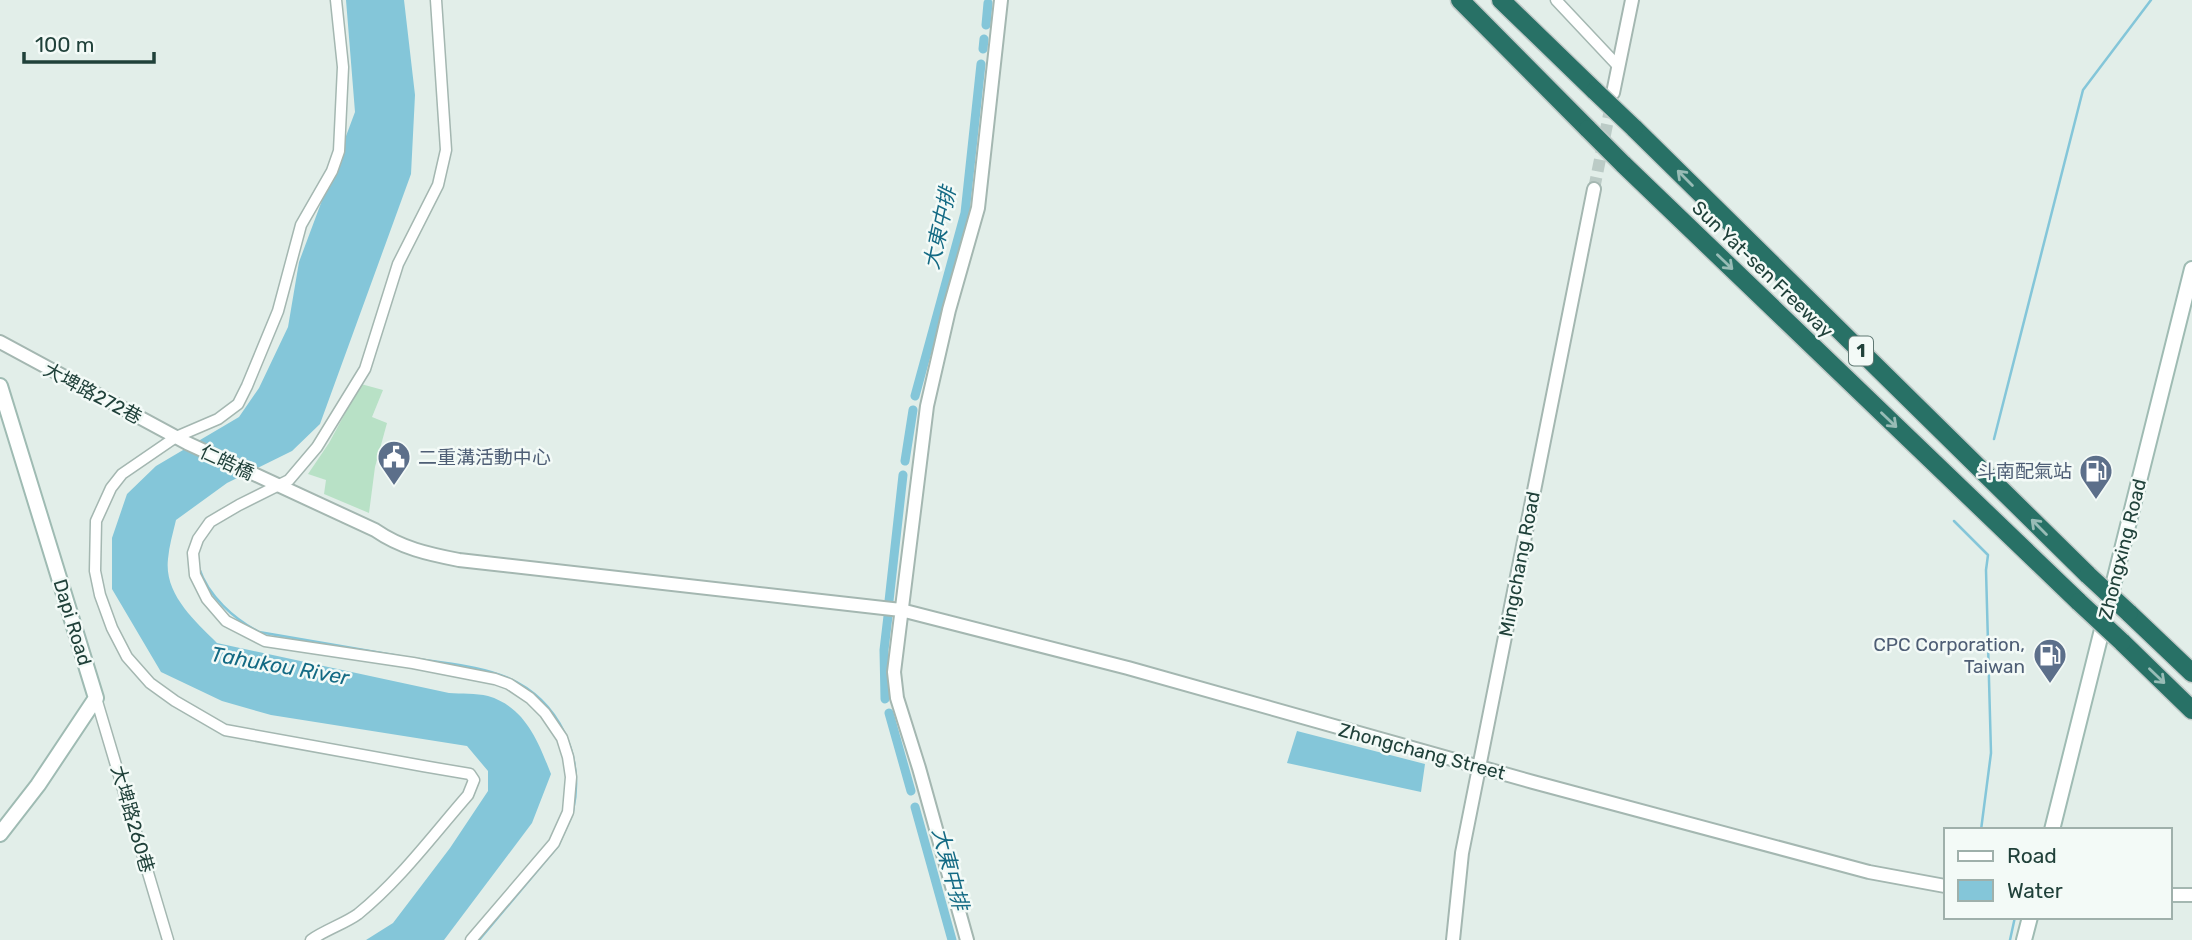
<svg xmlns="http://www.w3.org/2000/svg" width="2192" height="940" font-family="Rubik,'Noto Sans TC',sans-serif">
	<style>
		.green { fill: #b8e1c6 }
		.water { fill: #84c6d9 }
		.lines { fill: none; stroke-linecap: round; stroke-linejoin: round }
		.stream { stroke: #84c6d9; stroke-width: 2.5 }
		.canal { stroke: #84c6d9; stroke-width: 9 }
		.tertiary-tunnel { stroke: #bbcbc6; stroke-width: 12; stroke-dasharray: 12 6; stroke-linecap: butt }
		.minor-casing { stroke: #a4b7b1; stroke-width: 13 }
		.tertiary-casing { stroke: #a4b7b1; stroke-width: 16 }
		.secondary-casing { stroke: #9fbbb3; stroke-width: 18 }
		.motorway-casing { stroke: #c1cac8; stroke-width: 21 }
		.minor { stroke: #fff; stroke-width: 10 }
		.tertiary { stroke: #fff; stroke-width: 12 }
		.secondary { stroke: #fff; stroke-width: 14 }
		.motorway { stroke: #287166; stroke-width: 18 }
		.motorway-bridge-casing { stroke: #c1cac8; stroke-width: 21; stroke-linecap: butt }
		.motorway-bridge { stroke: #287166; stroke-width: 18 }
		.oneway { stroke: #98bcb6 }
		.labels { text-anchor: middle; stroke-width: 5; stroke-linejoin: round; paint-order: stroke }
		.shield { fill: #f3faf7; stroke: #5f7873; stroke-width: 2 }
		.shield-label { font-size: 18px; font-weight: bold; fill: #20413a }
		.street-label { font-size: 19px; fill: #20413a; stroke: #f3faf7 }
		.service-label { font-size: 19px; fill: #4e5e75; stroke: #f3faf7; text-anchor: end }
		.water-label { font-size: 21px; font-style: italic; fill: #136a84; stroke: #f3faf7 }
	</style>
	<rect width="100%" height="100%" fill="#e2eee9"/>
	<!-- green -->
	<path class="green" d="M361,384l22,6 -11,27 15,6 -12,44 -6,46 -45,-19 2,-14 -18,-6 21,-31z"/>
	<!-- water -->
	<path class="water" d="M346,0h58l11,95 -4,79 -91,250 -28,27 -65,32 -51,37c-3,13 -7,26 -8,39 -4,35 26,61 49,84l232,50c12,1 27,0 39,3 37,11 50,45 63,78l-19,49 -88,117h-78l27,-17 57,-75 38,-57v-20l-21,-25 -196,-31 -49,-14 -61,-29 -49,-83v-51l15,-44 29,-28 83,-49 20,-29 29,-61 11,-65 56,-150z
		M1297,731l128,33 -4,28 -134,-29z"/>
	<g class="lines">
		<!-- stream -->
		<path class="stream" d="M1994,439l89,-349 68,-90
			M1954,521l34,34 -2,15 5,183 -10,77
			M199,568c9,28 35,51 60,64l140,24
			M419,659c29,5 61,7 89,19 52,23 77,79 65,133
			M479,940l79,-94 13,-29
			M2010,940l5,-23"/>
		<!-- canal -->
		<path class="canal" d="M986,25l2,-22
			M983,49l1,-10
			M915,396l50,-183 16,-149
			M905,461l8,-51
			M889,601l14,-126
			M885,699l-1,-49 4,-34
			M889,713l22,78
			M915,807l37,133"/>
		<!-- tertiary-tunnel -->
		<path class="tertiary-tunnel" d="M1594,189l18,-89"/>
		<defs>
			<path id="minor" d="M436,0l10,150 -8,35 -40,79 -33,105 -48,78 -28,33 -50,25 -29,17 -12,17 -5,14 2,22 12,24 19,22 39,20 148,22 82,16 14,5 21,14 15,15 17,25 6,19 3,20 -3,35 -14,31 -83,97
				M1556,0l62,66
				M96,698l72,242
				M311,940c14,-10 35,-17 47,-26 42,-34 75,-79 110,-119l6,-15 -4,-6 -47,-8 -198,-36 -50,-29 -25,-18 -23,-26 -15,-29 -12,-33 -5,-24 1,-50 15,-33 11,-14 54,-37 42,-18 20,-15 9,-18 31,-75 23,-86 31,-54 7,-20 4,-84 -7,-67"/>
			<path id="tertiary" d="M1613,93l19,-93
				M0,342l187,101 188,87c26,18 53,24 84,30l442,50 227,58 405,114 336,90 76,14
				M2169,895h23
				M967,940l-48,-172 -22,-70 -3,-26 33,-266 22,-96 29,-102 23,-208
				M1453,940l9,-87 132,-664"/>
			<path id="secondary" d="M0,386l96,312 -58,87 -38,49
				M2052,830l140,-561
				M2024,940l6,-23"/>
			<path id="motorway" d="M1460,0l128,129
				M1501,0l94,91
				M1634,128l454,447
				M1623,164l456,438
				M2129,613l63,60
				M2122,642l70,68"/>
		</defs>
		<!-- minor casing -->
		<use href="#minor" class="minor-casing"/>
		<!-- tertiary casing -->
		<use href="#tertiary" class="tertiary-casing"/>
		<!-- secondary casing -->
		<use href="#secondary" class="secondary-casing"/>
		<!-- motorway casing -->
		<use href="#motorway" class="motorway-casing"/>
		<!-- minor -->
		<use href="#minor" class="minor"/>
		<!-- tertiary -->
		<use href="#tertiary" class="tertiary"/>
		<!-- secondary -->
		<use href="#secondary" class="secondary"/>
		<!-- motorway -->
		<use href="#motorway" class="motorway"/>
		<defs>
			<path id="motorway-bridge" d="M1595,91l39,37
				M1588,129l35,35
				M2088,575l41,38
				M2079,602l43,40"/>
		</defs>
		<!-- motorway-bridge casing -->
		<use href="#motorway-bridge" class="motorway-bridge-casing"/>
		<!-- motorway-bridge -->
		<use href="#motorway-bridge" class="motorway-bridge"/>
	</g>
	<!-- one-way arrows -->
	<defs><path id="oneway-shaft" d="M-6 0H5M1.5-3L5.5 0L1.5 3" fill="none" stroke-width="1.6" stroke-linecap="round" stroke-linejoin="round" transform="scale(1.75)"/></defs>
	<g class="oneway">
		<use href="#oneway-shaft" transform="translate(1685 178) rotate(-135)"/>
		<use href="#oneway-shaft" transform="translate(1725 262) rotate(44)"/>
		<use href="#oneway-shaft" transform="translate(1889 420) rotate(44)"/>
		<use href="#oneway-shaft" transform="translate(2039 527) rotate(-135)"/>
		<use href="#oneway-shaft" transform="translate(2157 676) rotate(44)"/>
	</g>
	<!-- icons -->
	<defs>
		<symbol id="civic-pin" viewBox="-11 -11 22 30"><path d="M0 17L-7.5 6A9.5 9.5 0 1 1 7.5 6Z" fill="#5c6f8a" stroke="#f3faf7"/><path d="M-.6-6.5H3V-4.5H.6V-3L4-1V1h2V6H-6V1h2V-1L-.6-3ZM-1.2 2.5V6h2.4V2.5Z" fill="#fff"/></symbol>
		<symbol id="fuel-pin" viewBox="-11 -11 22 30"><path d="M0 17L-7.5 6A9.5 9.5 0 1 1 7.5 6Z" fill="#5c6f8a" stroke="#f3faf7"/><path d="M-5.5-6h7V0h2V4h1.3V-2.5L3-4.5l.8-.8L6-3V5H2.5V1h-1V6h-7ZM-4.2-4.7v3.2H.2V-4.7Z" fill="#fff"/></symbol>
	</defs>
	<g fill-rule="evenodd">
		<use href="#civic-pin" x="375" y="438" width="38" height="52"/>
		<use href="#fuel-pin" x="2077" y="452" width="38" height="52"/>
		<use href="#fuel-pin" x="2031" y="636" width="38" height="52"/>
	</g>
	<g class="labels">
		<!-- shield labels -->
		<rect class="shield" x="1849" y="336.5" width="24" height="29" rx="5"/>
		<g class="shield-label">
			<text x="1861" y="357">1</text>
		</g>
		<!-- street labels -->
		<g class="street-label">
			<text transform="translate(1763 269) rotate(44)" y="7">Sun Yat-sen Freeway</text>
			<text transform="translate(93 393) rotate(28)" y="7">大埤路272巷</text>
			<text transform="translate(227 462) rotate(25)" y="7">仁皓橋</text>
			<text transform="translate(2122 549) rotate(-76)" y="7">Zhongxing Road</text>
			<text transform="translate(1519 564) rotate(-79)" y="7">Mingchang Road</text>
			<text transform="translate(73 622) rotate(73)" y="7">Dapi Road</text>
			<text transform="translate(1422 751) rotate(15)" y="7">Zhongchang Street</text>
			<text transform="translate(133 819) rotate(74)" y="7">大埤路260巷</text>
		</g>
		<!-- service labels -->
		<g class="service-label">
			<text x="418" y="464" text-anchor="start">二重溝活動中心</text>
			<text x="2072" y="478">斗南配氣站</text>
			<text x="2025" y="651">CPC Corporation,<tspan x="2025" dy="22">Taiwan</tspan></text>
		</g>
		<!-- water labels -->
		<g class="water-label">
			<text transform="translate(940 228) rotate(-78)" y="7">大東中排</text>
			<text transform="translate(280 666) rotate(10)" y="7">Tahukou River</text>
			<text transform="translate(950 869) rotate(75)" y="7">大東中排</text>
		</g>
	</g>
	<!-- legend -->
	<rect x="1944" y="828" width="228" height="91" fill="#f3faf7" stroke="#9fb0ab" stroke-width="2"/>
	<rect x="1958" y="851" width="35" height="10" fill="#ffffff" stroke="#9fb0ab" stroke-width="2"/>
	<text x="2007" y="863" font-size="21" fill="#20413a">Road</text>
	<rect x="1958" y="880" width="35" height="21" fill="#84c6d9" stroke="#9fb0ab" stroke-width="2"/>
	<text x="2007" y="898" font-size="21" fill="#20413a">Water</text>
	<!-- scale -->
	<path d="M24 52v10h130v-10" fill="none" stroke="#20413a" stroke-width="3.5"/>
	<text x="35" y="52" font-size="21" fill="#20413a" stroke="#f3faf7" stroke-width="5" paint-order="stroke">100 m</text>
</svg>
